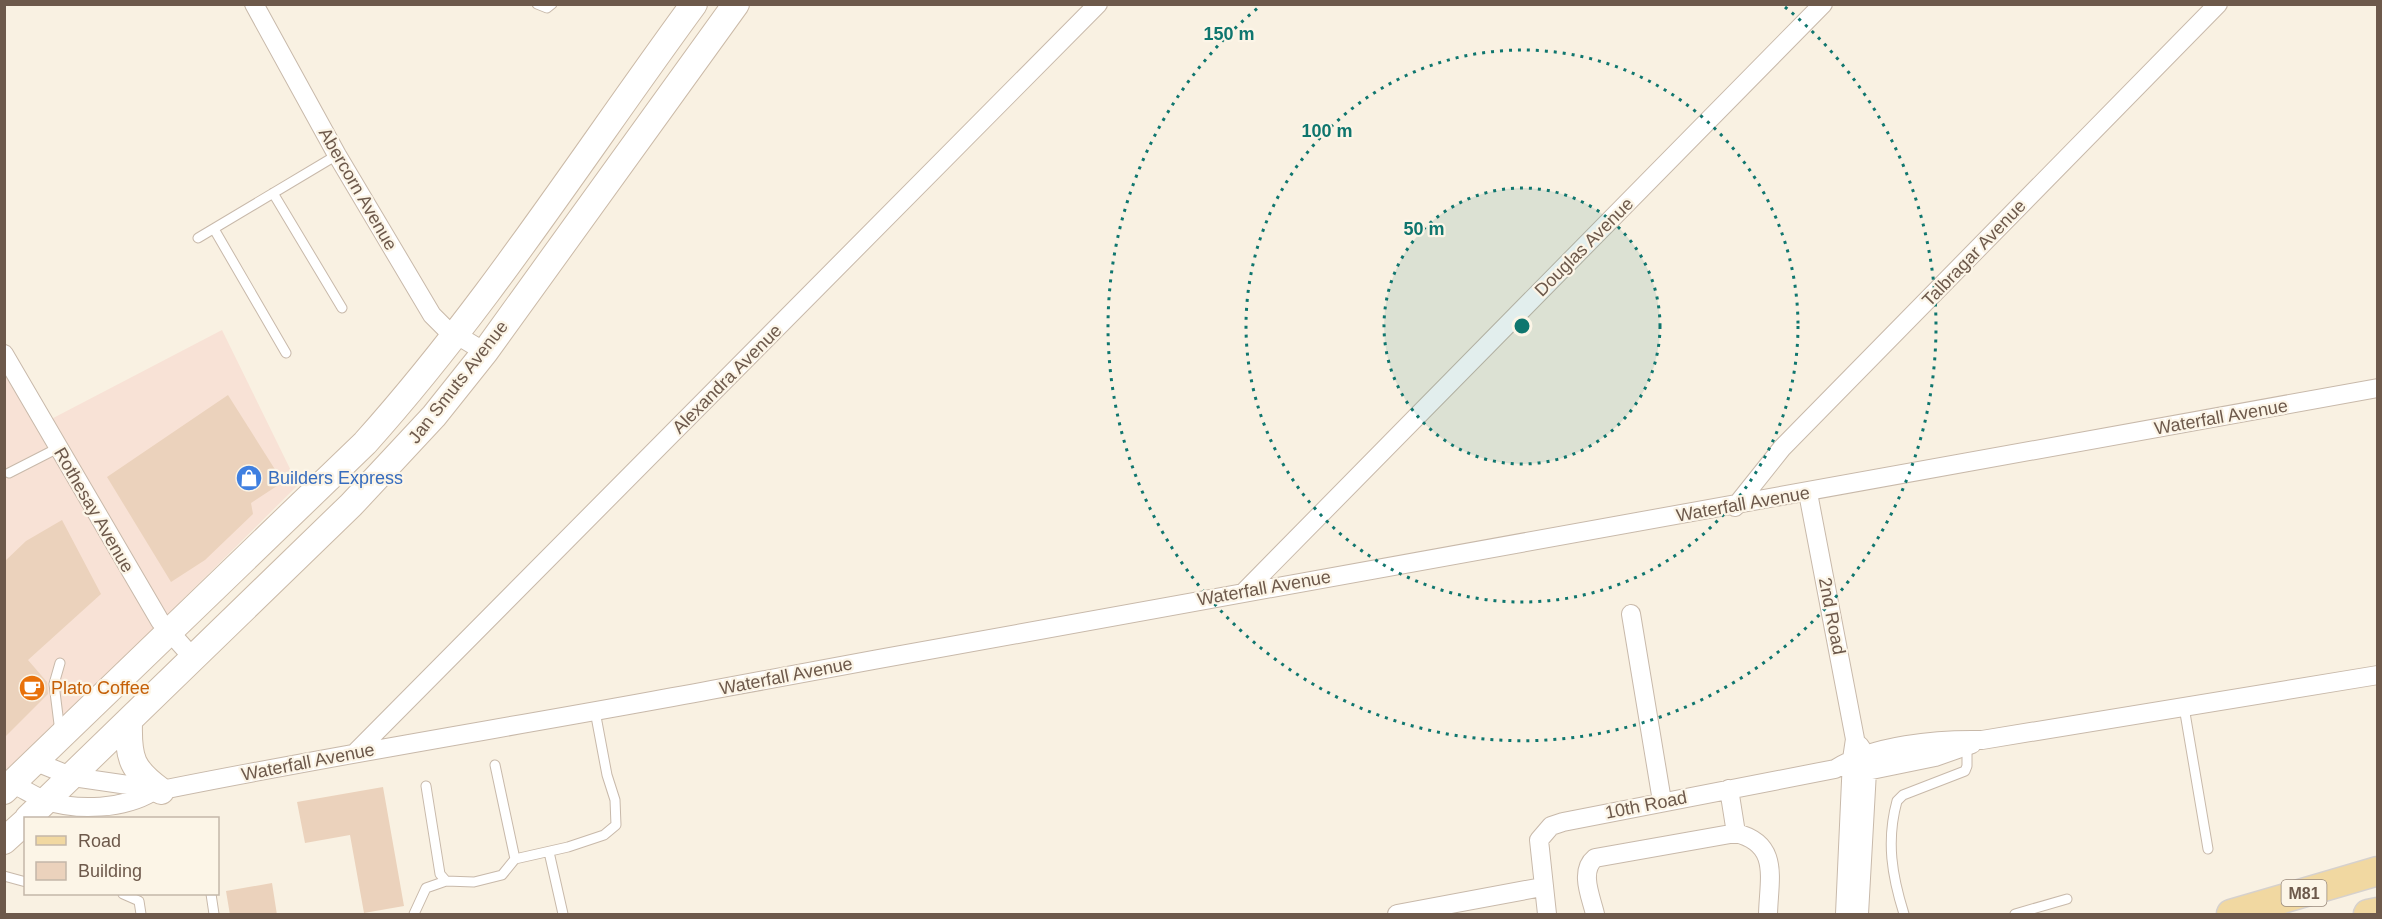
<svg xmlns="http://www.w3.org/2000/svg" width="2382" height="919" font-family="Arial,sans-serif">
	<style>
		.commercial { fill: #f8e2d6 }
		.building { fill: #ebd2bc }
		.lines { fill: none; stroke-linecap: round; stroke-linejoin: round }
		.lane-casing { stroke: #c8b9aa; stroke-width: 11 }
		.street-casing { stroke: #c8b9aa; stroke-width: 20 }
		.secondary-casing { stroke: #cbbaa8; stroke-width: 28 }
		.primary-casing { stroke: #d6d1cd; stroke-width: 31 }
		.lane { stroke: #fff; stroke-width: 9 }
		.street { stroke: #fff; stroke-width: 18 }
		.secondary { stroke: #fff; stroke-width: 26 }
		.primary { stroke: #f1d8a1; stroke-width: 28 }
		.ring { fill: none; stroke: #0f766e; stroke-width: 3; stroke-dasharray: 3 6 }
		.labels { text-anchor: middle; stroke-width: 4.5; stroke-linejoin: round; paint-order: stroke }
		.shield { fill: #fcf5e7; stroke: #98887a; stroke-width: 1.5 }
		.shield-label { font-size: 16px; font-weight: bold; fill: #6d594b }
		.street-label { font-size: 18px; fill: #6d594b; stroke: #fcf5e7 }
		.shop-label { font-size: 18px; fill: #366cbe; stroke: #fcf5e7; text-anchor: start }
		.food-label { font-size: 18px; fill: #c56008; stroke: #fcf5e7; text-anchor: start }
		.centre { fill: #0f766e; stroke: #fcf5e7; stroke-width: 3 }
		.ring-label { font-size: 18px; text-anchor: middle; font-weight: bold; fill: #0f766e; stroke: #fcf5e7; stroke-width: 4.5; stroke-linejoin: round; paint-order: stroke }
	</style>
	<rect width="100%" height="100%" fill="#f9f1e2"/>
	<!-- commercial -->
	<path class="commercial" d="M222,330l76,155 -145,144 -148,142 -1,-398 32,54z"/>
	<!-- building -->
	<path class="building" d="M228,395l55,87 -32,21 2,11 -48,46 -34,22 -64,-105z
		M62,520l39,74 -73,66 19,22 1,12 -44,44v-176l22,-21z
		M383,787l21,119 -40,7 -14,-78 -45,8 -8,-41z
		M272,883l5,32h-47l-4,-24z"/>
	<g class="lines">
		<defs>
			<path id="lane" d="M537,4l10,4 5,-4
				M273,193l69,115
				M214,229l72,124
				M198,238l139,-83
				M9,473l49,-25
				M2184,707l24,142
				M60,732l-6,-48 6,-21
				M495,765l20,94
				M426,786l14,88 6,7 28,1 28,-7 13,-16 53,-12 36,-12 12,-10 -1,-25 -8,-25 -12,-64
				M549,852l14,62
				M4,876l22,6
				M123,894l16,7 2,13
				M211,894l3,20
				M414,914l12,-26 20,-7
				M1904,914c-12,-38 -18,-73 -7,-113l6,-6 62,-24 2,-5v-20
				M2015,914l52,-15"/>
			<path id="street" d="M254,4l83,151 95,160 13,13 40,24
				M4,354l156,267 34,38
				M1808,493l47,246 -3,20 -7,155
				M1735,507l47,-59 436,-444
				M1245,591l578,-587
				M1631,614l31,187
				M355,753l743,-749
				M36,762l37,15 69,10 10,5
				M1857,773l78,-16 37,-13
				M13,784c11,5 22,13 34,17 31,10 77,8 105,-9 186,-38 373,-67 559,-102 555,-103 1111,-200 1667,-302
				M1729,789l7,44c44,11 33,45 32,81
				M1397,914l145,-27
				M1547,914l-8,-74 12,-14 12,-4 272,-53c38,-24 102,-30 147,-29l396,-65
				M1595,914c-4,-17 -16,-43 0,-56l141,-25
				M1859,914l8,-143 -1,-16 -7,-10"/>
			<path id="secondary" d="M129,723c-1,36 3,47 32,68
				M4,791l361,-348c122,-136 221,-292 329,-439
				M28,818l323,-313 83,-89 51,-64 251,-348
				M4,841l22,-20"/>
			<path id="primary" d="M2231,914l147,-43
				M2368,914l10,-2"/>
		</defs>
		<!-- lane casing -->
		<use href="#lane" class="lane-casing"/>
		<!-- street casing -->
		<use href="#street" class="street-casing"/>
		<!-- secondary casing -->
		<use href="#secondary" class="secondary-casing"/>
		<!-- primary casing -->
		<use href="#primary" class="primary-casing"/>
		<!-- lane -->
		<use href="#lane" class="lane"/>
		<!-- street -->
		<use href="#street" class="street"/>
		<!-- secondary -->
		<use href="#secondary" class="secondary"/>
		<!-- primary -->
		<use href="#primary" class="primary"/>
	</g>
	<!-- distance rings -->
	<circle cx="1522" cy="326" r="138" fill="#0f766e" fill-opacity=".12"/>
	<g class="ring">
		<circle cx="1522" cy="326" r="138"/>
		<circle cx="1522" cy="326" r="276"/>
		<path d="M1785 7A414 414 0 1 1 1259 7"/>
	</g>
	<!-- icons -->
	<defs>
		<symbol id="shop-disc" viewBox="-11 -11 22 22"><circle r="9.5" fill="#3f7fe0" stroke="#fcf5e7"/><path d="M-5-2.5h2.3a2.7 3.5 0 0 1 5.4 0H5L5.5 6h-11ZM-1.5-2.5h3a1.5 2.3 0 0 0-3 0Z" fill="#fff"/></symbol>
		<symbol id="cafe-disc" viewBox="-11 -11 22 22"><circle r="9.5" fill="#e8710a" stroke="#fcf5e7"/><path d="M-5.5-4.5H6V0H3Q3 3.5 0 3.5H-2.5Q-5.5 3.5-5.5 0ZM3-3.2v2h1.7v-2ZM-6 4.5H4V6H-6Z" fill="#fff"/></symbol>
	</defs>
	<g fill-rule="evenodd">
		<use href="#shop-disc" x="234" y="463" width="30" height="30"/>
		<use href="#cafe-disc" x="17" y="673" width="30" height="30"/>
	</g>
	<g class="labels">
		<!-- shield labels -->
		<rect class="shield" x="2281.5" y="880" width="45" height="26" rx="4.5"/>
		<g class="shield-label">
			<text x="2304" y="899">M81</text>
		</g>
		<!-- street labels -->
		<g class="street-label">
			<text transform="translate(358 189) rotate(60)" y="6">Abercorn Avenue</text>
			<text transform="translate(1584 247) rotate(-45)" y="6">Douglas Avenue</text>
			<text transform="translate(1974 253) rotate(-46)" y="6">Talbragar Avenue</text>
			<text transform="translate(727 379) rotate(-45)" y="6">Alexandra Avenue</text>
			<text transform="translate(458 382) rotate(-52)" y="6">Jan Smuts Avenue</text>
			<text transform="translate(2221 417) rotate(-10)" y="6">Waterfall Avenue</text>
			<text transform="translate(1743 504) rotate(-10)" y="6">Waterfall Avenue</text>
			<text transform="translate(94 510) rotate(60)" y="6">Rothesay Avenue</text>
			<text transform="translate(1264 588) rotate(-10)" y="6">Waterfall Avenue</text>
			<text transform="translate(1832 616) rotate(79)" y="6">2nd Road</text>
			<text transform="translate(786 676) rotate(-11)" y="6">Waterfall Avenue</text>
			<text transform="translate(308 762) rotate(-11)" y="6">Waterfall Avenue</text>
			<text transform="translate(1646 805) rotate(-11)" y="6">10th Road</text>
		</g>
		<!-- shop labels -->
		<g class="shop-label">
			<text x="268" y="484">Builders Express</text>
		</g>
		<!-- food labels -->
		<g class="food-label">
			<text x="51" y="694">Plato Coffee</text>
		</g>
	</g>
	<circle cx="1522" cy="326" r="9" class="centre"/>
	<g class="ring-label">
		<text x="1229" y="40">150 m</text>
		<text x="1327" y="137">100 m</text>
		<text x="1424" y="235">50 m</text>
	</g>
	<!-- border -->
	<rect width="2382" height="919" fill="none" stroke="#6d594b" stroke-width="12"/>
	<!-- legend -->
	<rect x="24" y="817" width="195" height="78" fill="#fcf5e7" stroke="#c3b7a9" stroke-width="1.5"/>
	<rect x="36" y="836" width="30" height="9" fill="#f1d8a1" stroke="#c3b7a9" stroke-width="1.5"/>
	<text x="78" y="847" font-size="18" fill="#6d594b">Road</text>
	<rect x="36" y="862" width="30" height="18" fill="#ebd2bc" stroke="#c3b7a9" stroke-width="1.5"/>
	<text x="78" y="877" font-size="18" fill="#6d594b">Building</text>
</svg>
